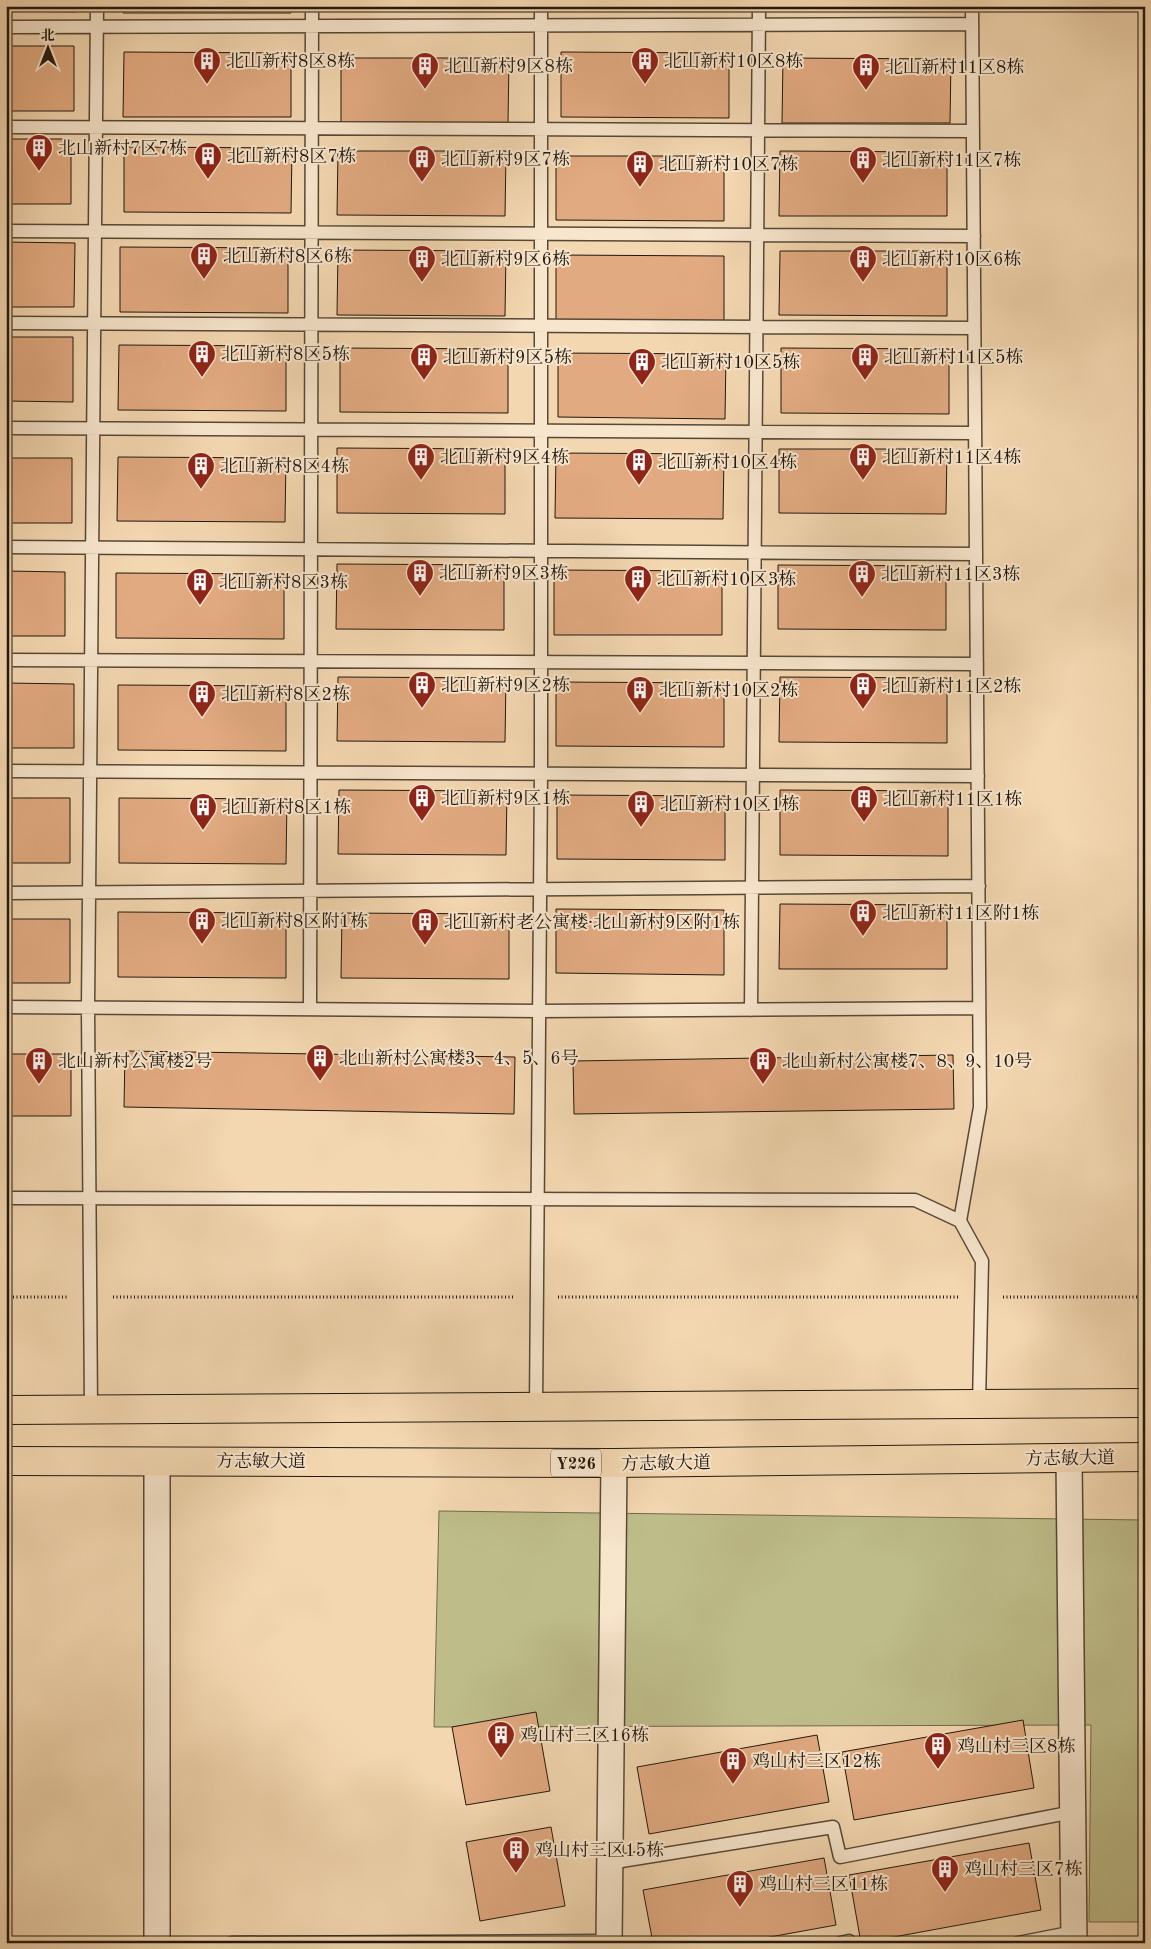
<svg xmlns="http://www.w3.org/2000/svg" width="1151" height="1949" font-family="'Old Standard TT','Noto Serif SC',serif">
	<style>
		.green { fill: #bebd8a; stroke: #706a4c }
		.building { fill: #e2aa81; stroke: #22180e }
		.lines { fill: none; stroke-linecap: round; stroke-linejoin: round }
		.lane-casing { stroke: #564836; stroke-width: 15 }
		.street-casing { stroke: #564836; stroke-width: 28 }
		.primary-casing { stroke: #22180e; stroke-width: 30 }
		.path { stroke: #22180e; stroke-width: 3; stroke-dasharray: 1 2.5; stroke-linecap: butt }
		.lane { stroke: #f7e5cc; stroke-width: 12 }
		.street { stroke: #f7e5cc; stroke-width: 25 }
		.primary { stroke: #f3d7b0; stroke-width: 28 }
		.labels { text-anchor: middle; stroke-width: 4; stroke-linejoin: round; paint-order: stroke }
		.shield { fill: #f7e5cc; stroke: #625647; stroke-width: 1 }
		.shield-label { font-size: 16px; font-weight: bold; fill: #22180e }
		.poi-label { font-size: 18px; fill: #22180e; stroke: #f7e5cc; text-anchor: start }
		.street-label { font-size: 18px; fill: #22180e; stroke: #f7e5cc }
	</style>
	<rect width="100%" height="100%" fill="#f3d7b0"/>
	<filter id="stains"><feTurbulence type="fractalNoise" baseFrequency=".004" numOctaves="4"/><feColorMatrix values="0 0 0 0 .2 0 0 0 0 .09 0 0 0 0 .02 0 0 0 .5 -.17"/></filter>
	<radialGradient id="worn" r=".72"><stop offset=".6" stop-color="#630" stop-opacity="0"/><stop offset="1" stop-color="#630" stop-opacity=".3"/></radialGradient>
	<!-- green -->
	<path class="green" d="M439,1511l706,9v402h-56l2,-197 -657,2z"/>
	<!-- building -->
	<path class="building" d="M6,6h70v6l-70,-1z
		M123,6h168v7h-168z
		M340,6h168v5l-168,-1z
		M560,6h168v4l-168,-1z
		M779,6h168l-1,5 -167,-1z
		M6,46h68v65h-68z
		M124,52l167,1v64h-168z
		M561,52l168,1v65l-168,-1z
		M341,58h168l-1,65 -167,-1z
		M783,58l168,1 -1,64h-168z
		M6,139h65v65h-65z
		M124,147l168,1 -1,65 -167,-1z
		M338,151h168l-1,65 -168,-1z
		M780,151l167,1v64h-168z
		M556,156h168v65l-168,-1z
		M6,242l69,1 -1,64h-68z
		M120,247l168,1v65l-168,-1z
		M338,250l168,1 -1,65 -168,-1z
		M780,251h167v65l-168,-1z
		M556,255l168,1v65l-168,-1z
		M6,337h67v65l-67,-1z
		M119,345l167,1v65l-168,-1z
		M340,348l168,1v64l-168,-1z
		M781,348l168,1v65l-168,-1z
		M558,353l168,1 -1,65 -167,-2z
		M337,448l168,1v65l-168,-1z
		M779,449h168l-1,65 -167,-1z
		M556,453l168,1 -1,65 -168,-1z
		M118,457l168,1 -1,64 -168,-1z
		M6,458h66v65h-66z
		M337,564l167,1v65l-168,-1z
		M778,565l168,1v64l-168,-1z
		M554,570l168,1v64h-168z
		M6,571l59,1v64h-59z
		M116,573l168,1v65l-168,-1z
		M338,677l168,1 -1,64 -168,-1z
		M780,677l167,1v65l-168,-1z
		M556,682l168,1v64l-168,-1z
		M6,683l68,1v64h-68z
		M118,685l168,1v65l-168,-1z
		M339,790l168,1 -1,64 -168,-1z
		M780,790l168,1v65l-168,-1z
		M557,795l168,1v64l-168,-1z
		M6,798h64v65h-64z
		M119,798l168,1 -1,65 -167,-1z
		M780,904l167,1v64h-168z
		M556,909l168,1v65l-168,-2z
		M118,912l168,1v65l-168,-1z
		M342,913l167,1v65l-168,-1z
		M6,919h64v64h-64z
		M125,1051l390,6 -1,57 -390,-7z
		M6,1054h65v62h-65z
		M953,1055l1,54 -380,5 -1,-53z
		M536,1712l14,79 -84,14 -14,-78z
		M1023,1720l11,68 -180,32 -12,-68z
		M817,1735l12,67 -180,32 -12,-67z
		M551,1827l14,79 -85,15 -14,-79z
		M1029,1843l12,67 -180,33 -12,-68z
		M824,1858l12,67 -99,18h-84l-10,-53z"/>
	<g class="lines">
		<defs>
			<path id="lane" d="M6,27l966,-3
				M6,127l967,4
				M6,231l968,5
				M6,323l968,5
				M6,428l969,5
				M6,547l970,7
				M6,660l971,4
				M6,771l972,5
				M6,893l973,-7
				M6,1007l534,4 439,-3
				M310,1009l2,-1003
				M751,1010l8,-1004
				M6,1198l909,2 45,21 22,40 -3,144
				M960,1221l20,-114 -8,-1101
				M536,1408l5,-634v-768
				M91,1409l-3,-401 9,-1002
				M609,1863l224,-36 7,30 233,-45
				M232,1943l377,-2
				M840,1943l9,-2v2
				M1018,1943l56,-11"/>
			<path id="street" d="M1069,1458l5,485
				M157,1461v482
				M609,1943l5,-480"/>
			<path id="primary" d="M6,1410l1139,-7
				M6,1461l608,2 531,-6"/>
		</defs>
		<!-- lane casing -->
		<use href="#lane" class="lane-casing"/>
		<!-- street casing -->
		<use href="#street" class="street-casing"/>
		<!-- primary casing -->
		<use href="#primary" class="primary-casing"/>
		<!-- path -->
		<path class="path" d="M6,1297h63
			M113,1297h401
			M558,1297h401
			M1003,1297h142"/>
		<!-- lane -->
		<use href="#lane" class="lane"/>
		<!-- street -->
		<use href="#street" class="street"/>
		<!-- primary -->
		<use href="#primary" class="primary"/>
	</g>
	<!-- icons -->
	<defs>
		<symbol id="building-pin" viewBox="-11 -11 22 30"><path d="M0 17L-7.5 6A9.5 9.5 0 1 1 7.5 6Z" fill="#8f2418" stroke="#f7e5cc"/><path d="M-4-6H4V6H1V3H-1V6H-4ZM-2.5-4.3h1.7v1.8h-1.7ZM.8-4.3h1.7v1.8H.8ZM-2.5-1h1.7V.8h-1.7ZM.8-1h1.7V.8H.8Z" fill="#fff"/></symbol>
	</defs>
	<g fill-rule="evenodd">
		<use href="#building-pin" x="191" y="45" width="32" height="43"/>
		<use href="#building-pin" x="629" y="45" width="32" height="43"/>
		<use href="#building-pin" x="409" y="50" width="32" height="43"/>
		<use href="#building-pin" x="850" y="51" width="32" height="43"/>
		<use href="#building-pin" x="23" y="132" width="32" height="43"/>
		<use href="#building-pin" x="192" y="140" width="32" height="43"/>
		<use href="#building-pin" x="406" y="143" width="32" height="43"/>
		<use href="#building-pin" x="847" y="144" width="32" height="43"/>
		<use href="#building-pin" x="624" y="148" width="32" height="43"/>
		<use href="#building-pin" x="188" y="240" width="32" height="43"/>
		<use href="#building-pin" x="406" y="243" width="32" height="43"/>
		<use href="#building-pin" x="847" y="243" width="32" height="43"/>
		<use href="#building-pin" x="186" y="338" width="32" height="43"/>
		<use href="#building-pin" x="408" y="341" width="32" height="43"/>
		<use href="#building-pin" x="849" y="341" width="32" height="43"/>
		<use href="#building-pin" x="626" y="346" width="32" height="43"/>
		<use href="#building-pin" x="405" y="441" width="32" height="43"/>
		<use href="#building-pin" x="847" y="441" width="32" height="43"/>
		<use href="#building-pin" x="623" y="446" width="32" height="43"/>
		<use href="#building-pin" x="185" y="450" width="32" height="43"/>
		<use href="#building-pin" x="404" y="557" width="32" height="43"/>
		<use href="#building-pin" x="846" y="558" width="32" height="43"/>
		<use href="#building-pin" x="622" y="563" width="32" height="43"/>
		<use href="#building-pin" x="184" y="566" width="32" height="43"/>
		<use href="#building-pin" x="406" y="669" width="32" height="43"/>
		<use href="#building-pin" x="847" y="670" width="32" height="43"/>
		<use href="#building-pin" x="624" y="674" width="32" height="43"/>
		<use href="#building-pin" x="186" y="678" width="32" height="43"/>
		<use href="#building-pin" x="406" y="782" width="32" height="43"/>
		<use href="#building-pin" x="848" y="783" width="32" height="43"/>
		<use href="#building-pin" x="625" y="788" width="32" height="43"/>
		<use href="#building-pin" x="187" y="791" width="32" height="43"/>
		<use href="#building-pin" x="847" y="897" width="32" height="43"/>
		<use href="#building-pin" x="186" y="905" width="32" height="43"/>
		<use href="#building-pin" x="409" y="906" width="32" height="43"/>
		<use href="#building-pin" x="304" y="1042" width="32" height="43"/>
		<use href="#building-pin" x="23" y="1045" width="32" height="43"/>
		<use href="#building-pin" x="747" y="1045" width="32" height="43"/>
		<use href="#building-pin" x="485" y="1719" width="32" height="43"/>
		<use href="#building-pin" x="922" y="1730" width="32" height="43"/>
		<use href="#building-pin" x="717" y="1745" width="32" height="43"/>
		<use href="#building-pin" x="500" y="1834" width="32" height="43"/>
		<use href="#building-pin" x="929" y="1853" width="32" height="43"/>
		<use href="#building-pin" x="724" y="1868" width="32" height="43"/>
	</g>
	<g class="labels">
		<!-- shield labels -->
		<rect class="shield" x="551" y="1449.5" width="50" height="27" rx="4"/>
		<g class="shield-label">
			<text x="576" y="1469">Y226</text>
		</g>
		<!-- poi labels -->
		<g class="poi-label">
			<text x="226" y="67">北山新村8区8栋</text>
			<text x="664" y="67">北山新村10区8栋</text>
			<text x="444" y="72">北山新村9区8栋</text>
			<text x="885" y="73">北山新村11区8栋</text>
			<text x="58" y="154">北山新村7区7栋</text>
			<text x="227" y="162">北山新村8区7栋</text>
			<text x="441" y="165">北山新村9区7栋</text>
			<text x="882" y="166">北山新村11区7栋</text>
			<text x="659" y="170">北山新村10区7栋</text>
			<text x="223" y="262">北山新村8区6栋</text>
			<text x="441" y="265">北山新村9区6栋</text>
			<text x="882" y="265">北山新村10区6栋</text>
			<text x="221" y="360">北山新村8区5栋</text>
			<text x="443" y="363">北山新村9区5栋</text>
			<text x="884" y="363">北山新村11区5栋</text>
			<text x="661" y="368">北山新村10区5栋</text>
			<text x="440" y="463">北山新村9区4栋</text>
			<text x="882" y="463">北山新村11区4栋</text>
			<text x="658" y="468">北山新村10区4栋</text>
			<text x="220" y="472">北山新村8区4栋</text>
			<text x="439" y="579">北山新村9区3栋</text>
			<text x="881" y="580">北山新村11区3栋</text>
			<text x="657" y="585">北山新村10区3栋</text>
			<text x="219" y="588">北山新村8区3栋</text>
			<text x="441" y="691">北山新村9区2栋</text>
			<text x="882" y="692">北山新村11区2栋</text>
			<text x="659" y="696">北山新村10区2栋</text>
			<text x="221" y="700">北山新村8区2栋</text>
			<text x="441" y="804">北山新村9区1栋</text>
			<text x="883" y="805">北山新村11区1栋</text>
			<text x="660" y="810">北山新村10区1栋</text>
			<text x="222" y="813">北山新村8区1栋</text>
			<text x="882" y="919">北山新村11区附1栋</text>
			<text x="221" y="927">北山新村8区附1栋</text>
			<text x="444" y="928">北山新村老公寓楼·北山新村9区附1栋</text>
			<text x="339" y="1064">北山新村公寓楼3、4、5、6号</text>
			<text x="58" y="1067">北山新村公寓楼2号</text>
			<text x="782" y="1067">北山新村公寓楼7、8、9、10号</text>
			<text x="520" y="1741">鸡山村三区16栋</text>
			<text x="957" y="1752">鸡山村三区8栋</text>
			<text x="752" y="1767">鸡山村三区12栋</text>
			<text x="535" y="1856">鸡山村三区15栋</text>
			<text x="964" y="1875">鸡山村三区7栋</text>
			<text x="759" y="1890">鸡山村三区11栋</text>
		</g>
		<!-- street labels -->
		<g class="street-label">
			<text transform="translate(1070 1458) rotate(-1)" y="6">方志敏大道</text>
			<text x="261" y="1467">方志敏大道</text>
			<text transform="translate(666 1463) rotate(-1)" y="6">方志敏大道</text>
		</g>
	</g>
	<!-- margin -->
	<rect width="1151" height="1949" fill="none" stroke="#f3d7b0" stroke-width="25"/>
	<rect x="8" y="8" width="1136" height="1934" fill="none" stroke="#22180e" stroke-width="2.5"/>
	<rect x="12" y="12" width="1126" height="1924" fill="none" stroke="#22180e"/>
	<!-- north arrow -->
	<g transform="translate(48 48)" stroke="#f7e5cc" stroke-width="4" paint-order="stroke">
	<path d="M0-4L9 19L0 12L-9 19Z" fill="#22180e"/>
	<text y="-8" font-size="14" font-weight="bold" text-anchor="middle" fill="#22180e">北</text>
	</g>
	<rect width="100%" height="100%" filter="url(#stains)"/>
	<rect width="100%" height="100%" fill="url(#worn)"/>
</svg>
